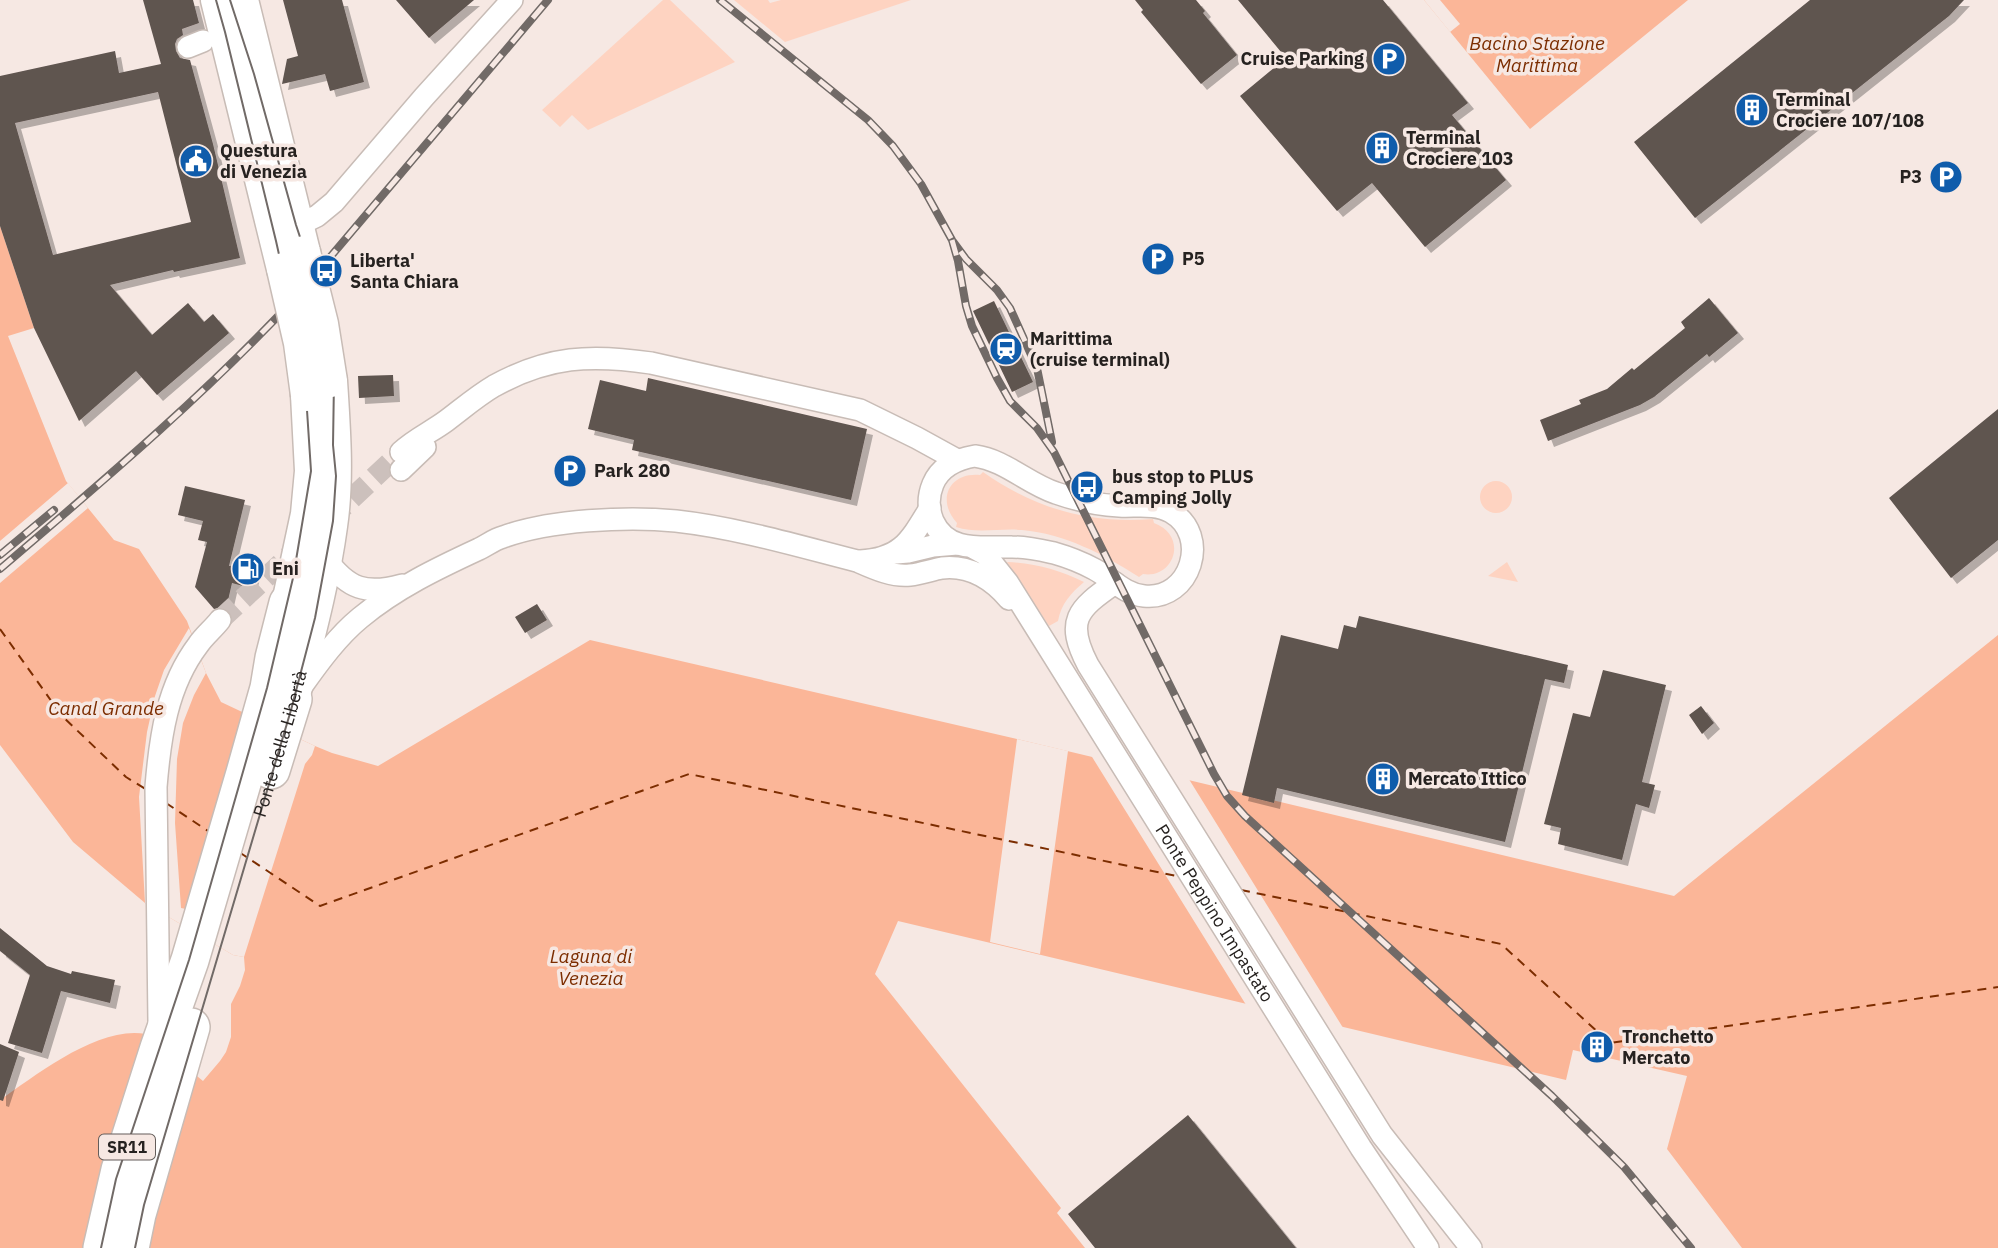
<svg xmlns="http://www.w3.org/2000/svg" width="1998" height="1248" font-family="'IBM Plex Sans',sans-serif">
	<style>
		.green { fill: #fed3c1 }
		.water { fill: #fbb698 }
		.pier { fill: #f6e8e3 }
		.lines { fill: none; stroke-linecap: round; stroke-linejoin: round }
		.ferry { stroke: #7c2d00; stroke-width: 2; stroke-dasharray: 9 7; stroke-linecap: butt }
		.building { fill: #5f544f; fill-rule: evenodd; filter: url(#shadow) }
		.street-tunnel { stroke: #ccc0bc; stroke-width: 21; stroke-dasharray: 21 10; stroke-linecap: butt }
		.street-casing { stroke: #c8bcb6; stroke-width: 24 }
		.primary-casing { stroke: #c8bcb6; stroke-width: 35 }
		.highway-casing { stroke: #c8bcb6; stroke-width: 40 }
		.street { stroke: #fff; stroke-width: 21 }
		.primary { stroke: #fff; stroke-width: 32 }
		.highway { stroke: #fff; stroke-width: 37 }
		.tram { stroke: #716a67; stroke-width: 2 }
		.rail-casing { stroke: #716a67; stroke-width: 8 }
		.rail { stroke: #f6e8e3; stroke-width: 5; stroke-dasharray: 16; stroke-linecap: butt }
		.primary-bridge-casing { stroke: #c8bcb6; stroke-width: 35; stroke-linecap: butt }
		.primary-bridge { stroke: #fff; stroke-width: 32 }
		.labels { text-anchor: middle; stroke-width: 7; stroke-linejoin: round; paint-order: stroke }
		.shield { fill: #f6e8e3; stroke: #645d5a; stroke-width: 2 }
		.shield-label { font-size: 16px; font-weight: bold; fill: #262220 }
		.poi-label { font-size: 18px; font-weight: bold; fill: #262220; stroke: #f6e8e3; text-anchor: start }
		.street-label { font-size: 18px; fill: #262220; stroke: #f6e8e3 }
		.water-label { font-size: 19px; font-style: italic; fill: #7c2d00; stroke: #f6e8e3 }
	</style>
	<defs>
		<filter id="shadow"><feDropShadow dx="6" dy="6" stdDeviation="0" flood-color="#0004"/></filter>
	</defs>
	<rect width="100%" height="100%" fill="#f6e8e3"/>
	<!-- green -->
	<path class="green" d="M663,0h7l65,62 -147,68 -16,-15 -12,12 -18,-17z
		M734,0h34l2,3 11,-3h130l-126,42z
		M983,472c53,37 106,52 170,47l1,4c35,13 20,56 -11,51l-4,3c-36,-23 -74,-43 -117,-47 -22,-2 -45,4 -66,-3l1,-4c-21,-23 -8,-51 23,-48z
		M1480 497a16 16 0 1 1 32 0a16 16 0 1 1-32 0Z
		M1007,562c27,1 53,8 77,20 -13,11 -23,22 -26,39l-9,5z
		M1507,562l11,20 -30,-6z"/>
	<!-- water -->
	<path class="water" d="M1424,0h264l-158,129z
		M0,226l34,102 -26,8 58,145 48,59 25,9 48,72 19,52 15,29 94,44 17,7 46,13 212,-126 427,99 657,157 324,-261v613h-256l-75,-99 20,-73 -114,-26 -7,30 -668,-159 -23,53 186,234 -4,5 28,35h-1085v-148c36,-25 99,-75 146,-66l57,47 17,-20 6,-9 5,-15v-33l9,-18 5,-16 -1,-13 -11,-2 -88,-52 -72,-61 -73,-97z"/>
	<!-- pier -->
	<path class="pier" d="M1424,0h16l20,24 -10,8z
		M68,483l20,25 -88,75v-42z
		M189,628l17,45 -12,22 -11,28 -6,36 -2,64 6,85 5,1 60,-195 69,32 -3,9 -7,9 -61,193 -11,-2 -88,-52 -6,-106 8,-65 8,-36 9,-26z
		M1017,739l51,12 -28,203 -50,-12z
		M1089,752l98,24 158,255 -97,-23z"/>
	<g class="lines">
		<!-- ferry -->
		<path class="ferry" d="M0,629l62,87 64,61 21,13
			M166,803l42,28
			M239,852l81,54 369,-132 492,103
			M1241,890l260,54 109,99 388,-56"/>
	</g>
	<!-- building -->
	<path class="building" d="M143,0h50l6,23 -17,6 1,6 -6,4 -2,5 1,7 4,7 10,2 23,84 27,114 -66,14 -1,-2 -63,15 42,50 36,-32 16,19 9,-8 16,19 -72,62 -21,-24 -57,50 -45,-93 -34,-102v-150l115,-25 4,22 42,-9zM158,92l33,130 -138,33 -38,-132z
		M283,0h59l22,82 -34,9 -5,-17 -43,10 5,-25 11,-3z
		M396,0h78l-45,38z
		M1135,0h61l9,11 -2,2 34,42 -36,29 -60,-72 2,-2z
		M1238,0h145l85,103 -16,12 54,65 -81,67 -53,-64 -35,28 -97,-115 46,-38z
		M1810,0h154l-15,16 -254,202 -61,-76z
		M1709,298l29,35 -29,24 -2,-3 -53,43 -14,8 -92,36 -8,-21 41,-16 -2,-4 28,-11 25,-21 2,2 51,-42 -4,-6z
		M994,301l39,81 -21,10 -39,-81z
		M393,375l1,21 -35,2 -1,-22z
		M648,378l219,51 -16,71 -219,-50 2,-10 -46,-11 12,-49 46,11z
		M1998,409v131l-47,38 -62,-80z
		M185,486l60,14 -16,66 28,-4 -7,26 -18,-5 -6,26 -5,-2 -7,2 -19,-22 12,-45 -9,-2 5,-19 -25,-6z
		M537,604l10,16 -22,13 -10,-16z
		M1359,616l209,49 -4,18 -19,-4 -40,163 -228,-54 -3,15 -32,-8 39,-160 57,14 6,-24 12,3z
		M1603,670l63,15 -24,97 13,3 -6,23 -13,-4 -14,56 -64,-16 3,-16 -17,-4 29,-111 17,4z
		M1701,706l13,17 -12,11 -13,-19z
		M0,928l47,38 24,8 1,-3 43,9 -5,23 -49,-12 -19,62 -34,-10 22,-68 -30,-24z
		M0,1044l19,8 -16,49 -3,-1z
		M1188,1115l108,133h-201l-27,-34z"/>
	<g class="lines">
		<!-- street-tunnel -->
		<path class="street-tunnel" d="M329,520l72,-68
			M220,620l80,-74"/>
		<defs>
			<g id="street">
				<path d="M188,47l15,-6"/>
				<path d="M288,230l29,-14 17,-14 90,-105 88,-97"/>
				<path d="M401,452c14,-13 30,-20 45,-31 16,-12 31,-25 48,-35 54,-30 97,-32 157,-23l209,47 57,28 40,22"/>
				<path d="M975,456c30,4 53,28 81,37 20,7 42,12 63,13 17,1 36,-3 52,6 40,23 20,89 -27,84 -20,-2 -33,-18 -50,-27 -13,-7 -26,-12 -40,-16 -14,-3 -27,-6 -42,-6 -29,-1 -64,7 -79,-26 -5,-12 -5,-25 0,-37 7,-17 24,-25 42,-28z"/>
				<path d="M401,470l24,-23"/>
				<path id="s1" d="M974,548l11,6 23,29 353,565 67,100"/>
				<path d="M896,553l12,-1 25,-6 24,-2"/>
				<path d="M326,559c22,30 40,36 76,26"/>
				<path d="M860,561c41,-2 50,-20 70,-53"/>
				<path d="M1115,583c-38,26 -50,38 -27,82l294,470 89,113"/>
				<path d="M302,686c17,-24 36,-50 58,-68 36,-30 78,-50 119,-69 8,-4 16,-10 24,-12 46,-17 124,-21 173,-16 62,7 122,25 181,40 16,7 35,16 53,14 11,-1 21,-5 32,-7 27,-3 50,11 67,31"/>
				<path d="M159,1022l-3,-235c4,-50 11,-101 42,-142 6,-9 15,-16 22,-25"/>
			</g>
			<path id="primary" d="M217,0l66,269
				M242,0l62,252
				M288,603l19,-89 4,-43 -4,-76
				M293,699c14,-57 30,-114 38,-173 7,-47 3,-98 0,-145"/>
			<path id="highway" d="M271,770l22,-71
				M102,1248l18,-78 39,-122 31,-88 55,-187 24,-85 5,-30 14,-55
				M130,1248l7,-34 54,-187"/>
		</defs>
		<!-- street casing -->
		<use href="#street" class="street-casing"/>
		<!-- primary casing -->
		<use href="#primary" class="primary-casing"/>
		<!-- highway casing -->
		<use href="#highway" class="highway-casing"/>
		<!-- street -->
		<use href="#street" class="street"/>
		<!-- primary -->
		<use href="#primary" class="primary"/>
		<!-- highway -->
		<use href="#highway" class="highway"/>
		<!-- tram -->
		<g class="tram">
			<path d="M101,1248l15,-69 73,-219 78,-272 26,-110 18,-107 -5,-76 -7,-51 -23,-103 -51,-209 -9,-32"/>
			<path id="s2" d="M135,1248l9,-43 147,-495 24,-92 18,-97 3,-45 -3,-31 1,-64 -7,-50 -16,-61 -15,-45 -42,-151 -24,-74"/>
		</g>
		<defs>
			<path id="rail" d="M720,0l148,120 25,26 28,38 31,56 14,19 31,31 13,18 27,60 15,74
				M952,240l6,21 8,45 6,20 25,52 13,23 27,27 17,24 160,322 13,22 18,20 307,280 72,71 67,81
				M0,555l54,-45
				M0,569c103,-88 206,-175 298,-274l250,-295"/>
		</defs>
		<!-- rail casing -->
		<use href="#rail" class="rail-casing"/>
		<!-- rail -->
		<use href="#rail" class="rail"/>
		<defs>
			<path id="primary-bridge" d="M304,252l18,72 9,57
				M283,269l17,74 7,52"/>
		</defs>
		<!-- primary-bridge casing -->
		<use href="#primary-bridge" class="primary-bridge-casing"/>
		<!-- primary-bridge -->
		<use href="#primary-bridge" class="primary-bridge"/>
	</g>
	<!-- icons -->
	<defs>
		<symbol id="parking-disc" viewBox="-11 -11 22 22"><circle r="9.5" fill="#0f5cab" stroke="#f6e8e3"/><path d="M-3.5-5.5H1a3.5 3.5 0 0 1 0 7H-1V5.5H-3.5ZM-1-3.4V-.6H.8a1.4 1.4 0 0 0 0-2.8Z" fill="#fff"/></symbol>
		<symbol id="building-disc" viewBox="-11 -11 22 22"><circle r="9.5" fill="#0f5cab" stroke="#f6e8e3"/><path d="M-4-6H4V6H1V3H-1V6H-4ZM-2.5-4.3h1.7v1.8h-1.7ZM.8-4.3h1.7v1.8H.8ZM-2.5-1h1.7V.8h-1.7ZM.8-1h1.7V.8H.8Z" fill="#fff"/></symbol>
		<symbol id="civic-disc" viewBox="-11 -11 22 22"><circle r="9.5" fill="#0f5cab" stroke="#f6e8e3"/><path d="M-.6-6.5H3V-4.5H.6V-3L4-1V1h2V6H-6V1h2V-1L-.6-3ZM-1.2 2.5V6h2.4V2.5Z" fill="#fff"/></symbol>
		<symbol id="bus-disc" viewBox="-11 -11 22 22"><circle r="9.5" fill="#0f5cab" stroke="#f6e8e3"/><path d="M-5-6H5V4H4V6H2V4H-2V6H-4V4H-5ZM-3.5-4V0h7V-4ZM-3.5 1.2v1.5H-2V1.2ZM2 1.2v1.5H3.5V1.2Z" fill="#fff"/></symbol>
		<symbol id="station-disc" viewBox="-11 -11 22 22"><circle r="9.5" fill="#0f5cab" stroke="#f6e8e3"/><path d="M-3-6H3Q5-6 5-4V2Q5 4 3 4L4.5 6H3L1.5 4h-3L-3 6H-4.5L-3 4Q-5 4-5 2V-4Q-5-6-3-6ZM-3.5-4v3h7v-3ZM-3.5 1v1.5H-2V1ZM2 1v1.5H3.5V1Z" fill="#fff"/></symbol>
		<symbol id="fuel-disc" viewBox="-11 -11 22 22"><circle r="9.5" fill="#0f5cab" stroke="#f6e8e3"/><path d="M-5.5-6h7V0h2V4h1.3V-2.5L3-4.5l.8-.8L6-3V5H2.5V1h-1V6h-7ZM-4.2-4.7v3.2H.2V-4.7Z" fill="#fff"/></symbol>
	</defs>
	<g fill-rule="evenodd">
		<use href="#parking-disc" x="1370" y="40" width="38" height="38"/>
		<use href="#building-disc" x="1733" y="91" width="38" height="38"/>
		<use href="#building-disc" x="1363" y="129" width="38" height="38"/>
		<use href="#civic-disc" x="177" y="142" width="38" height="38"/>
		<use href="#parking-disc" x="1927" y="158" width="38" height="38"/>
		<use href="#parking-disc" x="1139" y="240" width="38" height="38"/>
		<use href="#bus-disc" x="307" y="252" width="38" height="38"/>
		<use href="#station-disc" x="987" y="330" width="38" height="38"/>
		<use href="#parking-disc" x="551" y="452" width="38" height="38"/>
		<use href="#bus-disc" x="1068" y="468" width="38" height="38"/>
		<use href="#fuel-disc" x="229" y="550" width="38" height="38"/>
		<use href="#building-disc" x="1364" y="760" width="38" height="38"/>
		<use href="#building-disc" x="1578" y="1028" width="38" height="38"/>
	</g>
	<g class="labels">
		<!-- shield labels -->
		<rect class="shield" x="99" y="1134.5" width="56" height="25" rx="5"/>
		<g class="shield-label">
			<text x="127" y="1153">SR11</text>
		</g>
		<!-- poi labels -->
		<g class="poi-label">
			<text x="1364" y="65" text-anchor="end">Cruise Parking</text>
			<text x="1776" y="106">Terminal<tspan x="1776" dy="21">Crociere 107/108</tspan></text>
			<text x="1406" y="144">Terminal<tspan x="1406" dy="21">Crociere 103</tspan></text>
			<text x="220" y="157">Questura<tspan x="220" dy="21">di Venezia</tspan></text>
			<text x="1922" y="183" text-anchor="end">P3</text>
			<text x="1182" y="265">P5</text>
			<text x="350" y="267">Liberta'<tspan x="350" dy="21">Santa Chiara</tspan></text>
			<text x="1030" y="345">Marittima<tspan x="1030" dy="21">(cruise terminal)</tspan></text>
			<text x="594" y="477">Park 280</text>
			<text x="1112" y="483">bus stop to PLUS<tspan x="1112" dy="21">Camping Jolly</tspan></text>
			<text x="272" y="575">Eni</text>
			<text x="1408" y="785">Mercato Ittico</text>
			<text x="1622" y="1043">Tronchetto<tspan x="1622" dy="21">Mercato</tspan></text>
		</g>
		<!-- street labels -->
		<g class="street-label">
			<text dy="6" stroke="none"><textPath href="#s2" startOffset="525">Ponte della Libertà</textPath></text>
			<text dy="6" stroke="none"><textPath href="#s1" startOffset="439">Ponte Peppino Impastato</textPath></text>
		</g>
		<!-- water labels -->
		<g class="water-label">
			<text x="1537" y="50">Bacino Stazione<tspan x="1537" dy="22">Marittima</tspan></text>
			<text x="106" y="715">Canal Grande</text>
			<text x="591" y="963">Laguna di<tspan x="591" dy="22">Venezia</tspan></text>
		</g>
	</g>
</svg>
